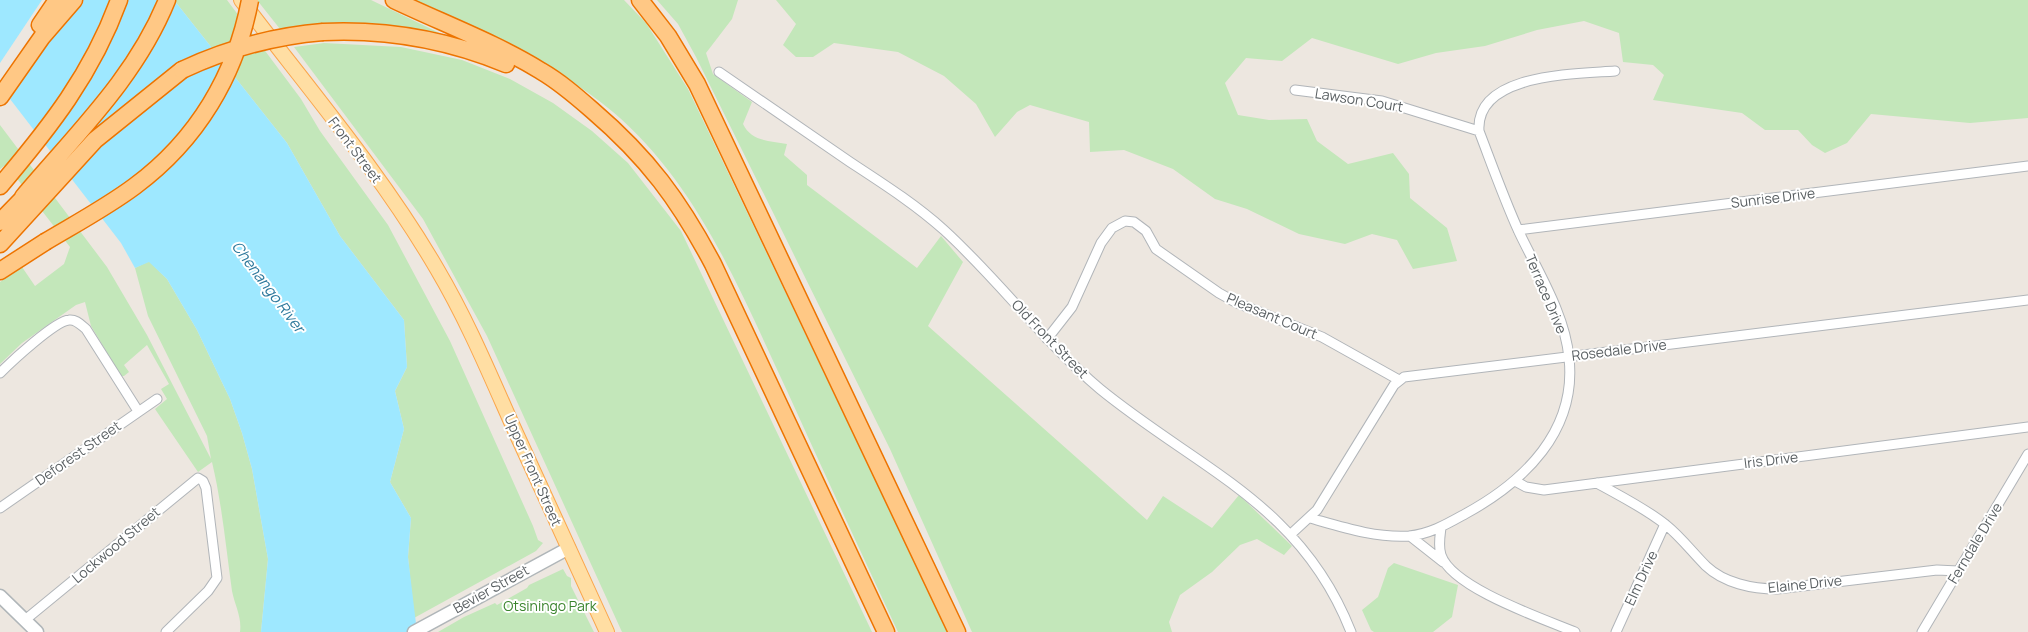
<svg xmlns="http://www.w3.org/2000/svg" width="2028" height="632" font-family="Manrope,sans-serif">
	<style>
		.green { fill: #c3e7ba }
		.water { fill: #9ee8ff }
		.pier { fill: #ede7e0 }
		.lines { fill: none; stroke-linecap: round; stroke-linejoin: round }
		.street-casing { stroke: #b1b5b9; stroke-width: 11 }
		.secondary-casing { stroke: #b0b6b9; stroke-width: 15 }
		.primary-casing { stroke: #fba64b; stroke-width: 16 }
		.highway-casing { stroke: #ed7400; stroke-width: 19 }
		.street { stroke: #fff; stroke-width: 9 }
		.secondary { stroke: #fff; stroke-width: 12 }
		.primary { stroke: #ffdea3; stroke-width: 14 }
		.highway { stroke: #ffc885; stroke-width: 16 }
		.highway-bridge-casing { stroke: #ed7400; stroke-width: 19; stroke-linecap: butt }
		.highway-bridge { stroke: #ffc885; stroke-width: 16 }
		.labels { text-anchor: middle; stroke-width: 4; stroke-linejoin: round; paint-order: stroke }
		.street-label { font-size: 14px; fill: #595f62; stroke: #fff }
		.park-label { font-size: 14px; fill: #3b842e; stroke: #fff }
		.water-label { font-size: 15px; font-style: italic; fill: #2e799c; stroke: #fff }
	</style>
	<rect width="100%" height="100%" fill="#ede7e0"/>
	<!-- green -->
	<path class="green" d="M174,0h53l74,99 19,32 68,94 62,116 83,185 5,14 5,3 -7,8 -122,67 -6,-61 3,-39 -21,-36 14,-53 -9,-38 12,-24 -3,-47 -64,-84 -53,-93z
		M257,0h114l81,39 -129,-14 -43,4z
		M408,0h216l22,23 42,66 260,543h-50c-37,-80 -74,-159 -110,-239 -47,-100 -89,-208 -175,-281 -60,-51 -135,-79 -205,-112z
		M657,0h81l-6,19 -26,34 7,21 39,28 -9,22c8,17 26,17 44,20l-3,11 23,20v10l110,83 24,-32 22,26 -35,64 219,194 16,-24 49,32 27,-33 53,51 -8,9 -27,-16 -17,6 -28,27 -32,23 -11,27 3,10h-200l-82,-183 -194,-392 -18,-33z
		M776,0h1252v118l-58,5 -99,-9 -24,29 -22,10 -13,-8 -14,-15h-33l-23,-17 -89,-13 11,-25 -11,-10 -30,-3 -4,-29 -35,-12 -47,9 -52,16 -49,7 -38,11 -86,-26 -30,23 -36,-3 -21,25 13,32 31,5 38,-1 10,22 31,23 45,-11 16,21 1,24 37,30 10,33 -44,8 -16,-29 -25,-6 -27,10 -46,-10 -52,-25 -32,-10 -42,-30 -49,-19 -34,2 -1,-30 -59,-17 -13,7 -22,25 -19,-33 -32,-28 -46,-24 -64,-9 -21,14h-17l-13,-12 13,-21z
		M324,43l77,4 61,13 48,19 43,24 39,28 36,32 53,68 191,401h-250l-135,-296 -64,-117 -129,-172z
		M0,125l107,142 40,68 64,124 -4,-23 -59,-120 -13,-48 14,-7 18,18 30,51 33,69 12,34 10,36 16,90 -7,73h-21c2,-15 -5,-26 -8,-41 -6,-43 -10,-87 -20,-129l-14,10 -43,-63 12,-10 -6,-10 8,-5 -22,-39 -23,20 5,7 -5,4h-3l-30,-50 -6,-24 -9,3 -54,38 -22,21v-82l22,-15 13,19 29,-22 6,-17 -55,-71 -11,-10 -4,3z
		M1394,563l64,22 -6,32 -19,15h-59l-3,-2 -9,-20 16,-13 10,-29z
		M563,569l4,7 4,2v8l23,46h-156l26,-15 31,-14 2,2 30,-17 2,-3z"/>
	<!-- water -->
	<path class="water" d="M0,0h174l113,143 53,93 64,84 3,47 -12,24 9,38 -14,53 21,36 -3,39 9,75h-156l7,-73 -16,-90 -10,-36 -12,-34 -33,-69 -30,-51 -18,-17 -14,6 -14,-25 -121,-157z"/>
	<!-- pier -->
	<path class="pier" d="M42,0h39l-36,43 -45,47v-27z"/>
	<g class="lines">
		<defs>
			<path id="street" d="M719,72c44,30 88,60 131,90 32,21 65,42 94,68 55,50 99,111 156,159 98,80 201,115 251,243
				M1295,90l87,11 97,30
				M1518,230l510,-64
				M1047,339l25,-32 29,-64 11,-15 13,-7 9,1 12,9 10,18 63,44 18,10 85,34 77,43
				M0,373c11,-11 55,-52 69,-53 7,-1 12,5 17,9l52,82
				M1515,481l11,6 18,3 484,-63
				M1597,483c23,13 48,25 69,42 15,12 26,27 40,41 18,17 46,23 71,23l160,-19 21,1
				M0,508l157,-109
				M1310,518c32,9 65,20 99,18 21,-2 38,-12 56,-22 59,-32 112,-83 104,-156 -4,-44 -31,-86 -50,-126 -15,-33 -27,-67 -40,-101 -4,-58 97,-57 136,-60
				M1441,528c-1,8 -3,18 0,27 11,33 103,64 134,77
				M1291,534l26,-24 77,-125 10,-8 624,-77
				M1410,536l33,26
				M25,620l173,-142 5,3 3,7 11,90 -9,13 -42,41
				M1616,632l49,-108
				M1922,632l106,-178"/>
			<path id="secondary" d="M0,596l37,36
				M414,632l155,-84"/>
			<path id="primary" d="M241,0c67,88 140,173 196,269 29,49 51,101 74,153 32,70 64,140 96,210"/>
			<path id="highway" d="M394,0c48,23 102,43 147,71 19,11 35,25 51,39 56,48 87,90 121,154l173,368
				M640,0l28,36 29,48 260,548
				M40,25l17,-25
				M323,32c63,-3 125,8 183,32
				M0,97l42,-60 32,-37
				M0,186c50,-59 92,-112 119,-186
				M23,197c53,-63 113,-120 144,-197
				M0,222l30,-31
				M0,244l95,-104 87,-70
				M0,271l45,-29"/>
		</defs>
		<!-- street casing -->
		<use href="#street" class="street-casing"/>
		<!-- secondary casing -->
		<use href="#secondary" class="secondary-casing"/>
		<!-- primary casing -->
		<use href="#primary" class="primary-casing"/>
		<!-- highway casing -->
		<use href="#highway" class="highway-casing"/>
		<!-- street -->
		<use href="#street" class="street"/>
		<!-- secondary -->
		<use href="#secondary" class="secondary"/>
		<!-- primary -->
		<use href="#primary" class="primary"/>
		<!-- highway -->
		<use href="#highway" class="highway"/>
		<defs>
			<path id="highway-bridge" d="M182,70c45,-21 92,-34 141,-38
				M45,242c30,-18 62,-35 90,-56 62,-46 101,-111 115,-186"/>
		</defs>
		<!-- highway-bridge casing -->
		<use href="#highway-bridge" class="highway-bridge-casing"/>
		<!-- highway-bridge -->
		<use href="#highway-bridge" class="highway-bridge"/>
	</g>
	<g class="labels">
		<!-- street labels -->
		<g class="street-label">
			<text transform="translate(1359 100) rotate(9)" y="5">Lawson Court</text>
			<text transform="translate(355 150) rotate(53)" y="5">Front Street</text>
			<text transform="translate(1773 198) rotate(-7)" y="5">Sunrise Drive</text>
			<text transform="translate(1546 294) rotate(67)" y="5">Terrace Drive</text>
			<text transform="translate(1272 316) rotate(23)" y="5">Pleasant Court</text>
			<text transform="translate(1050 339) rotate(46)" y="5">Old Front Street</text>
			<text transform="translate(1619 350) rotate(-7)" y="5">Rosedale Drive</text>
			<text transform="translate(78 453) rotate(-35)" y="5">Deforest Street</text>
			<text transform="translate(1771 460) rotate(-7)" y="5">Iris Drive</text>
			<text transform="translate(533 470) rotate(66)" y="5">Upper Front Street</text>
			<text transform="translate(1975 543) rotate(-59)" y="5">Ferndale Drive</text>
			<text transform="translate(116 545) rotate(-40)" y="5">Lockwood Street</text>
			<text transform="translate(1641 578) rotate(-65)" y="5">Elm Drive</text>
			<text transform="translate(1805 584) rotate(-6)" y="5">Elaine Drive</text>
			<text transform="translate(491 589) rotate(-29)" y="5">Bevier Street</text>
		</g>
		<!-- park labels -->
		<g class="park-label">
			<text x="550" y="611">Otsiningo Park</text>
		</g>
		<!-- water labels -->
		<g class="water-label">
			<text transform="translate(268 287) rotate(53)" y="5">Chenango River</text>
		</g>
	</g>
</svg>
